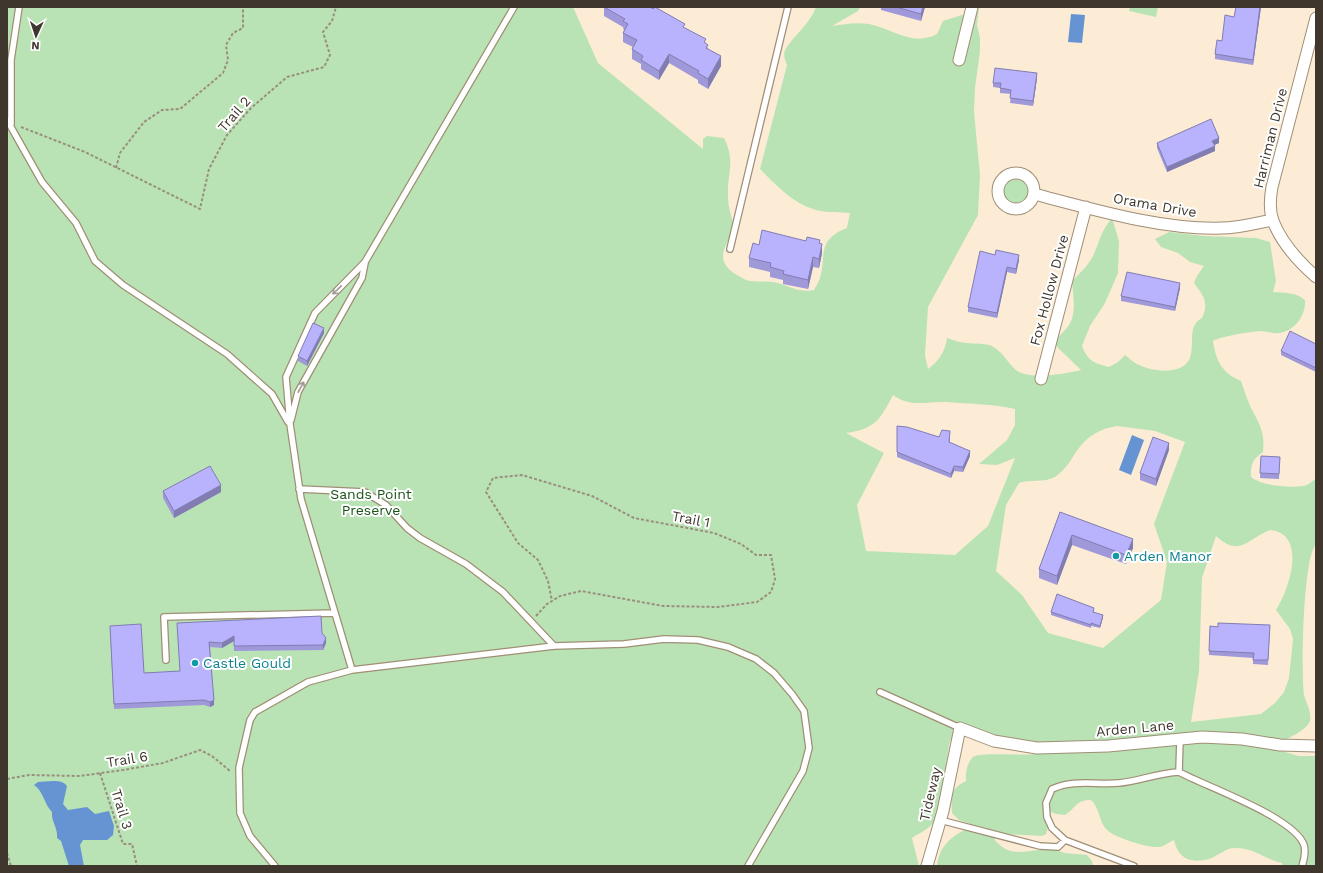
<svg xmlns="http://www.w3.org/2000/svg" width="1323" height="873" font-family="'Work Sans',sans-serif">
	<style>
		.green { fill: #b9e3b5; fill-rule: evenodd }
		.water { fill: #6694d2 }
		.lines { fill: none; stroke-linecap: round; stroke-linejoin: round }
		.lane-casing { stroke: #a08e75; stroke-width: 8 }
		.street-casing { stroke: #a08e75; stroke-width: 13 }
		.path { stroke: #9a8e7e; stroke-width: 2; stroke-dasharray: 3 2; stroke-linecap: butt }
		.lane { stroke: #fff; stroke-width: 5.5 }
		.street { stroke: #fff; stroke-width: 11 }
		.wall { fill: #9f99da }
		.shaded-wall { fill: #827db1 }
		.building { fill: #b9b2fd; stroke: #827db1 }
		.oneway { stroke: #9f9b96 }
		.culture-dot { fill: #0f9aa8; stroke: #fff; stroke-width: 1.5 }
		.labels { text-anchor: middle; stroke-width: 4; stroke-linejoin: round; paint-order: stroke }
		.street-label { font-size: 14px; fill: #3f372d; stroke: #fff }
		.park-label { font-size: 14px; fill: #1a5317; stroke: #fff }
		.culture-label { font-size: 14px; fill: #0d838f; stroke: #fff; text-anchor: start }
	</style>
	<rect width="100%" height="100%" fill="#fcecd6"/>
	<!-- green -->
	<path class="green" d="M7,7h566l25,56 105,86v-10l4,-3 17,2c12,24 3,35 4,58 0,12 4,22 7,33 -11,17 -21,33 2,46 4,2 9,6 14,6 8,1 19,0 27,2 13,4 22,10 36,7 18,-26 -4,-48 33,-62l3,-15c-10,-1 -20,0 -30,-2 -26,-6 -42,-24 -60,-42l27,-104c-2,-5 -4,-10 -2,-15 9,-15 25,-26 31,-43h44l-2,4 -26,15c12,-2 25,-4 37,-2 24,5 44,23 68,10l6,-13 22,-7 7,-7h7l-2,18 3,13v13l-5,37 -1,24 6,63 -2,40 -50,92 -3,48 3,14c11,-8 17,-17 19,-31 6,2 14,5 20,5 8,1 18,0 25,3 11,6 15,16 24,24 12,10 49,4 65,0l-27,-26c4,-8 10,-12 15,-19 8,-12 4,-30 3,-44 8,-8 17,-16 22,-27 7,-16 6,-21 18,-36l7,23 -1,32 -13,30 -15,23 -8,20c6,15 12,17 27,21l9,-5 7,-7c4,3 8,7 12,9 13,7 43,12 52,-4 7,-14 -3,-34 13,-42 7,-15 2,-22 -8,-35l3,-7 7,-10 -14,-4 -12,-9 -17,-6 -6,-8 14,-7 35,4 52,2 14,4 6,39 -3,11c12,1 23,0 32,8 1,15 -10,31 -26,33 -6,1 -12,-2 -18,-2 -12,1 -39,5 -48,10 3,20 9,32 28,40 3,9 6,18 10,27 9,17 14,24 12,44 -11,8 -12,12 -12,25 12,9 37,11 52,9 4,0 10,-5 13,-8v67c-13,10 -15,129 -12,150 2,8 8,17 6,26 -4,11 -30,21 -41,26l29,9h18v110h-34v-3c-18,-4 -27,-15 -47,-15 -10,0 -17,8 -26,11 -20,5 -31,-1 -35,-19 -5,2 -9,6 -14,7 -13,1 -44,-9 -53,-17 -8,-7 -7,-22 -16,-30 -15,0 -14,7 -26,15l-9,-1 -12,-5v10l4,9 -2,6 -4,2 -37,-2 -11,5c17,22 36,9 59,10 4,0 8,3 12,4 7,1 15,1 22,2l5,6 1,5h-156c2,-22 19,-34 38,-40l-16,-6 -7,-7c-1,-17 -2,-24 14,-32 -1,-8 1,-18 7,-24 8,-5 50,-1 63,-3l-72,-19 -10,2 -4,4c-5,20 -5,67 -17,82 -5,7 -14,10 -21,15l7,28h-912zM893,395c18,13 34,6 54,7 23,2 46,2 68,7v16l-8,15 -28,24 18,1 18,-7 -27,68 -33,29 -89,-4 -9,-46 27,-52 -38,-20c29,-4 34,-13 47,-38zM1117,426l38,5 30,11 -31,82 13,38 -6,38 -58,48 -55,-15 -26,-38 -26,-24 10,-66 13,-22c11,-4 25,0 36,-6 15,-10 18,-24 29,-35 9,-9 20,-14 33,-16zM1270,530c38,4 19,60 6,80l14,19 3,10 -4,39 -5,14 -9,11 -14,11 -70,8 8,-51 3,-93 14,-42c24,22 31,3 54,-6z
		M1130,7h28l-2,10 -27,-6z
		M1004 191a12 12 0 1 1 24 0a12 12 0 1 1-24 0Z"/>
	<!-- water -->
	<path class="water" d="M1071,14l14,1 -3,28 -14,-1z
		M1132,435l12,5 -13,35 -12,-5z
		M38,782c8,0 24,-4 29,4l-4,18 5,6 19,-3 8,7 14,-3 5,15 -1,9 -6,5h-24l-3,5 4,21h-15l-8,-25 -4,-3c1,-11 -6,-16 -5,-26 -8,-8 -8,-20 -18,-27z"/>
	<g class="lines">
		<defs>
			<path id="lane" d="M514,7l-149,255 -50,51 -29,64 4,47 11,75 51,171 202,-24 70,-2 40,-5 34,1 30,7 28,12 18,14 18,21 12,17 5,37 -6,23 -55,95
				M7,120l35,62 34,41 19,38 28,24 104,69 45,40 16,28
				M11,124v-64l8,-53
				M730,249l58,-242
				M291,420l7,-28 64,-114 3,-15
				M299,489l66,3 21,13 21,23 13,10 46,26 37,28 51,54
				M166,660l-2,-43 171,-4
				M880,692l80,36
				M1180,739l-1,33c28,15 115,45 125,73 2,7 0,15 -2,21
				M940,820l100,26 18,1 7,-7
				M275,866l-25,-30 -10,-23 -1,-45 11,-48 5,-8 53,-30 44,-12
				M1134,866l-69,-26 -13,-12 -5,-11 -1,-14 6,-14c22,-10 43,-4 67,-6 20,-2 39,-10 60,-11"/>
			<path id="street" d="M1316,18l-44,169c-2,11 -3,23 1,34 8,21 26,41 43,56
				M959,60l13,-53
				M998 191a18 18 0 1 1 36 0a18 18 0 1 1-36 0Z
				M1034,194c58,15 128,36 188,34 17,0 34,-5 51,-8
				M1041,379l45,-172
				M927,866l16,-55 17,-83 34,13 43,7 71,-2 94,-9 40,2 38,6 36,1"/>
		</defs>
		<!-- lane casing -->
		<use href="#lane" class="lane-casing"/>
		<!-- street casing -->
		<use href="#street" class="street-casing"/>
		<!-- path -->
		<path class="path" d="M21,127l64,25 115,57 9,-40 18,-34 24,-27 36,-31 37,-10 6,-12 -7,-23 9,-11 4,-14
			M116,168l4,-15 24,-31 18,-12 18,-1 43,-36 5,-13 -2,-15 7,-12 10,-5v-21
			M536,616l11,-12 13,-8 21,-5 82,15 55,1 39,-5 14,-10 4,-13 -4,-24h-15l-15,-11 -27,-11 -80,-15 -42,-22 -70,-21 -29,3 -7,14 32,51 20,17 10,21 4,20
			M100,773l23,71h9l5,22
			M7,779l22,-4 51,1 43,-6 40,-7 37,-13 12,6 18,15
			M7,853l4,13"/>
		<!-- lane -->
		<use href="#lane" class="lane"/>
		<!-- street -->
		<use href="#street" class="street"/>
	</g>
	<!-- wall -->
	<path class="wall" d="M604,7l81,21 21,15 2,6 13,17 -13,23 -10,-6v-3l-29,-17 -10,17 -18,-11v-5l-9,-5v-10l1,-2 -10,-5v-9l1,-2 -1,-4 -19,-11z
		M881,7h44l-4,14 -40,-11z
		M1236,7h25l-8,58 -38,-6v-5l19,-37z
		M1037,78l-4,28 -23,-3 1,-9 -11,-1v-5l-7,-1v-4z
		M1157,143h62l-5,2 1,6 -48,21 -10,-24z
		M806,241l14,2 2,10 -3,15 -6,-1 -5,22 -25,-5v-4l-13,-3v-5l-21,-5v-9l10,-13z
		M995,255l24,5 -3,14 -9,-2 -10,46 -29,-6v-5z
		M1180,288l-5,23 -54,-10v-5z
		M324,333l-17,33 -9,-5v-5z
		M1316,344v28l-35,-17v-4z
		M897,426l42,11 11,-1v7l20,13 -7,16 -9,-1 -3,7 -54,-21z
		M1169,450l-13,36 -16,-6v-7z
		M1261,456l19,1 -1,22 -19,-1z
		M163,491l58,1 -47,26 -11,-20z
		M1060,512l73,36 -7,16 -54,-19 -15,40 -18,-7v-9z
		M1094,611v1l9,5 -3,11 -9,-2v2l-40,-13v-3z
		M1270,625l-2,40 -15,-1v-6l-44,-3v-4z
		M177,628l145,5 4,10 -3,7 -89,1v-10l-12,7 -12,-1 4,58 -4,2 -6,-2 -90,4 -4,-79 34,43 36,-2z"/>
	<!-- shaded-wall -->
	<path class="shaded-wall" d="M923,7h2l-4,14v-7z
		M1260,7h1l-8,58v-5z
		M669,54v9l-10,17v-9z
		M721,56v10l-13,23v-10z
		M1037,73v5l-4,28v-5z
		M1219,138v5l-7,3v-5z
		M1215,146v5l-48,21v-5z
		M822,244v9l-3,15v-9z
		M1019,255v5l-3,14v-5z
		M813,257v10l-5,22v-9z
		M1007,267v5l-10,46v-5z
		M1180,283v5l-5,23v-4z
		M324,328v5l-17,33v-5z
		M1169,443v7l-13,36v-7z
		M970,451v5l-7,16v-5z
		M954,466v5l-3,7v-4z
		M221,485v7l-47,26v-7z
		M1072,535v10l-15,40v-9z
		M1133,539v9l-7,16v-9z
		M1103,615v2l-3,11v-2z
		M234,636v5l-12,7v-5z
		M326,638v5l-3,7v-5z
		M214,700v5l-4,2v-5z"/>
	<!-- building -->
	<path class="building" d="M604,7h46l3,2 2,-2 30,17 -2,3 23,12 -2,3 4,3 -2,3 15,8 -13,23 -10,-6 1,-2 -30,-17 -10,17 -18,-11 2,-4 -11,-7 5,-9 -14,-7 5,-9 -5,-3 2,-2z
		M896,7h27l-2,7z
		M1236,7h24l-7,53 -38,-6 2,-14 5,1 3,-26 9,2z
		M995,68l42,5 -4,28 -23,-3 1,-8 -11,-2 1,-5h-8z
		M1211,119l8,19 -7,3 3,5 -48,21 -10,-24z
		M762,230l44,11 1,-4 13,3 -1,3 3,1 -3,15 -6,-2 -5,23 -25,-6 1,-3 -14,-4 1,-4 -22,-5 4,-15 6,2z
		M996,250l23,5 -3,14 -9,-2 -10,46 -29,-6 12,-56 15,4z
		M1127,272l53,11 -5,24 -54,-11z
		M313,323l11,5 -17,33 -9,-5z
		M1290,331l26,13v24l-35,-17z
		M897,426l10,1 32,10 3,-7 8,1 -1,11 21,9 -7,16 -9,-1 -3,8 -54,-22z
		M1153,437l16,6 -13,36 -16,-6z
		M1261,456l19,1 -1,17 -19,-1z
		M210,466l11,19 -47,26 -11,-20z
		M1060,512l73,27 -7,16 -54,-20 -15,41 -18,-7z
		M1057,594l37,14 -1,4 10,3 -3,11 -9,-3v2l-40,-13z
		M321,616l1,17 4,5 -3,7 -89,1v-10l-12,7 -13,-1 5,58 -4,2 -6,-2 -90,4 -4,-78 31,-2 3,49 36,-2 -3,-48z
		M1218,623l52,2 -2,35h-15l1,-7 -45,-2 1,-25 8,1z"/>
	<!-- one-way arrows -->
	<defs><path id="oneway-shaft" d="M-6 0H5M1.5-3L5.5 0L1.5 3" fill="none" stroke-width="1.6" stroke-linecap="round" stroke-linejoin="round"/></defs>
	<g class="oneway">
		<use href="#oneway-shaft" transform="translate(337 290) rotate(136)"/>
		<use href="#oneway-shaft" transform="translate(301 387) rotate(-61)"/>
	</g>
	<!-- markers -->
	<g class="culture-dot">
		<circle cx="1116" cy="556" r="4"/>
		<circle cx="195" cy="663" r="4"/>
	</g>
	<g class="labels">
		<!-- street labels -->
		<g class="street-label">
			<text transform="translate(234 114) rotate(-49)" y="5">Trail 2</text>
			<text transform="translate(1270 138) rotate(-76)" y="5">Harriman Drive</text>
			<text transform="translate(1155 205) rotate(10)" y="5">Orama Drive</text>
			<text transform="translate(1049 290) rotate(-75)" y="5">Fox Hollow Drive</text>
			<text transform="translate(691 519) rotate(11)" y="5">Trail 1</text>
			<text transform="translate(1135 728) rotate(-5)" y="5">Arden Lane</text>
			<text transform="translate(127 759) rotate(-9)" y="5">Trail 6</text>
			<text transform="translate(930 794) rotate(-77)" y="5">Tideway</text>
			<text transform="translate(122 809) rotate(73)" y="5">Trail 3</text>
		</g>
		<!-- park labels -->
		<g class="park-label">
			<text x="371" y="499">Sands Point<tspan x="371" dy="16">Preserve</tspan></text>
		</g>
		<!-- culture labels -->
		<g class="culture-label">
			<text x="1124" y="561">Arden Manor</text>
			<text x="203" y="668">Castle Gould</text>
		</g>
	</g>
	<!-- border -->
	<rect width="1323" height="873" fill="none" stroke="#3f372d" stroke-width="16"/>
	<!-- north arrow -->
	<g transform="translate(36 36) rotate(183)" stroke="#ffffff" stroke-width="3" paint-order="stroke">
	<path d="M0-3L7 15L0 10L-7 15Z" fill="#3f372d"/>
	<text y="-6" font-size="11" font-weight="bold" text-anchor="middle" fill="#3f372d">N</text>
	</g>
</svg>
